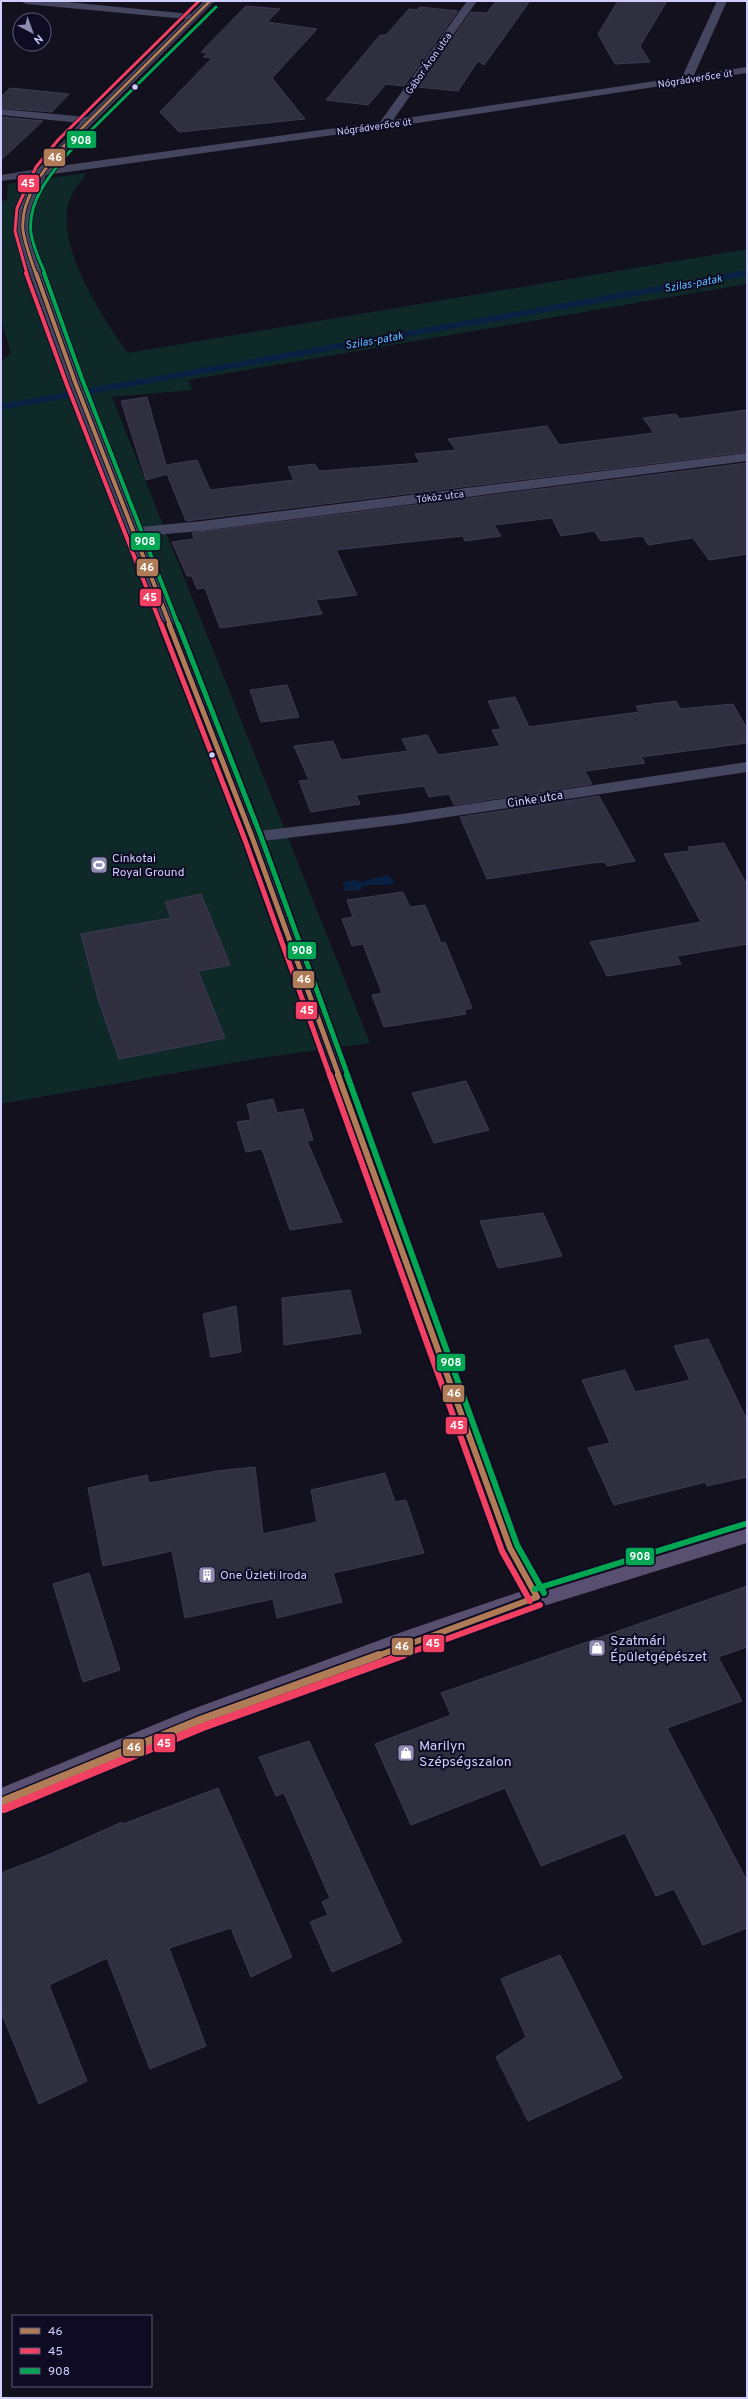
<svg xmlns="http://www.w3.org/2000/svg" width="748" height="2399" font-family="Overpass,sans-serif">
	<style>
		.green { fill: #0f2928 }
		.water { fill: #082143 }
		.lines { fill: none; stroke-linecap: round; stroke-linejoin: round }
		.stream-far1 { stroke: #082143; stroke-width: 5 }
		.stream { stroke: #082143; stroke-width: 6 }
		.building { fill: #302f40; stroke: #3d3a52 }
		.minor { fill: #44455f; fill-rule: evenodd }
		.major { fill: #594f70; fill-rule: evenodd }
		.bus-1-far4-casing { stroke: #0e0b23; stroke-width: 4.5 }
		.bus-1-far3-casing { stroke: #0e0b23; stroke-width: 6 }
		.bus-1-far2-casing { stroke: #0e0b23; stroke-width: 8 }
		.bus-1-far1-casing { stroke: #0e0b23; stroke-width: 10 }
		.bus-1-casing { stroke: #0e0b23; stroke-width: 11 }
		.bus-2-far4-casing { stroke: #0e0b23; stroke-width: 4.5 }
		.bus-2-far3-casing { stroke: #0e0b23; stroke-width: 6 }
		.bus-2-far2-casing { stroke: #0e0b23; stroke-width: 8 }
		.bus-2-far1-casing { stroke: #0e0b23; stroke-width: 10 }
		.bus-2-casing { stroke: #0e0b23; stroke-width: 11 }
		.bus-3-far3-casing { stroke: #0e0b23; stroke-width: 4.5 }
		.bus-3-far2-casing { stroke: #0e0b23; stroke-width: 6 }
		.bus-3-far1-casing { stroke: #0e0b23; stroke-width: 8 }
		.bus-3-casing { stroke: #0e0b23; stroke-width: 10 }
		.bus-1-far4 { stroke: #b07c57; stroke-width: 3 }
		.bus-1-far3 { stroke: #b07c57; stroke-width: 4 }
		.bus-1-far2 { stroke: #b07c57; stroke-width: 5 }
		.bus-1-far1 { stroke: #b07c57; stroke-width: 6 }
		.bus-1 { stroke: #b07c57; stroke-width: 8 }
		.bus-2-far4 { stroke: #f24062; stroke-width: 3 }
		.bus-2-far3 { stroke: #f24062; stroke-width: 4 }
		.bus-2-far2 { stroke: #f24062; stroke-width: 5 }
		.bus-2-far1 { stroke: #f24062; stroke-width: 6 }
		.bus-2 { stroke: #f24062; stroke-width: 8 }
		.bus-3-far3 { stroke: #00a651; stroke-width: 3 }
		.bus-3-far2 { stroke: #00a651; stroke-width: 4 }
		.bus-3-far1 { stroke: #00a651; stroke-width: 5 }
		.bus-3 { stroke: #00a651; stroke-width: 6 }
		.bus-dot { fill: #d0cdff; stroke: #0e0b23; stroke-width: 1.5 }
		.labels { text-anchor: middle; stroke-width: 4; stroke-linejoin: round; paint-order: stroke }
		.far-street-label { font-size: 10px; fill: #d0cdff; stroke: #0e0b23 }
		.far-water-label { font-size: 11px; font-style: italic; fill: #5bbfff; stroke: #0e0b23 }
		.street-label { font-size: 12px; fill: #d0cdff; stroke: #0e0b23 }
		.poi-label { font-size: 12px; fill: #d0cdff; stroke: #0e0b23; text-anchor: start }
		.near-poi-label { font-size: 14px; fill: #d0cdff; stroke: #0e0b23; text-anchor: start }
		.line-badge { stroke: #0e0b23; stroke-width: 1.5 }
		.badge-label { font-size: 11px; text-anchor: middle; font-weight: bold; fill: #fff }
	</style>
	<rect width="100%" height="100%" fill="#12111d"/>
	<!-- green -->
	<path class="green" d="M86,173c-5,9 -16,21 -18,32 -10,45 35,114 60,148l619,-104v35l-559,96 5,10 -81,7 258,646 -110,15 -259,46v-742l10,-9 -10,-34v-118l6,-1 1,-16z"/>
	<!-- water -->
	<path class="water" d="M389,875l5,7 -1,2c-11,2 -21,-1 -31,3l-1,3 -16,1 -2,-9 13,-2 4,2z"/>
	<g class="lines">
		<!-- stream-far1 -->
		<path class="stream-far1" d="M742,274l5,-1"/>
		<!-- stream -->
		<path class="stream" d="M1,407l746,-134"/>
	</g>
	<!-- building -->
	<path class="building" d="M496,1h34l-46,64 -6,-4 -20,30 -40,-4 53,-75 16,1z
		M618,1h49l-27,45 10,16 -35,2 -17,-30z
		M246,6l34,3 -13,13 50,7 -45,49 33,41 -126,13 -19,-20 52,-54 -9,-1 4,-4 -6,-1z
		M420,7l38,4 -54,75 -18,-2 -18,21 -42,-5 54,-65h6l23,-26 8,1z
		M10,88l59,6 -17,18 -51,-4v-11z
		M1,117l42,4 -42,39z
		M147,397l19,68 31,-5 13,30 84,-10 -6,-13 27,-3 4,7 101,-8 -5,-9 41,-4 -8,-11 99,-13 12,19 95,-12 -11,-15 33,-4 3,5 68,-9v42l-561,69 -19,-47 -21,6 -25,-79z
		M747,463v91l-38,6 -16,-22 -45,7 -5,-9 -42,5 -7,-10 -33,5 -9,-18 -58,7 7,11 -36,5 -2,-5 -127,14 21,45 -41,5 6,14 -102,14 -15,-40 -8,1 -5,-13h-5l-15,-34 22,-3 -2,-6z
		M287,685l12,32 -38,5 -11,-32z
		M515,697l14,30 110,-15 -3,-6 40,-5 4,8 53,-5 14,25v14l-106,14 4,6 -60,8 7,13 -138,21 -5,-11 -20,3 -5,-11 -68,9 4,9 -49,8 -12,-31 10,-1 -15,-34 39,-5 8,19 67,-9 -6,-12 25,-4 11,20 62,-9 -8,-16 9,-1 -13,-28z
		M599,796l36,65 -28,5 -2,-4 -13,1 -105,16 -27,-62z
		M724,843l23,42v59l-70,12 4,8 -74,12 -17,-34 111,-20 -37,-68 26,-3 -2,-4z
		M403,892l7,15 15,-2 16,38 4,-1 27,66 -8,2 2,4 -82,13 -12,-32 10,-2 -19,-49 -11,2 -10,-27 11,-2 -6,-17z
		M201,894l29,71 -32,6 27,67 -106,21 -20,-57 -18,-68 90,-16 -6,-16z
		M466,1081l23,49 -55,13 -22,-50z
		M273,1099l4,14 26,-4 10,31 -6,1 35,81 -52,8 -28,-81 -16,3 -9,-30 14,-2 -4,-16z
		M543,1213l19,43 -64,12 -18,-47z
		M350,1290l11,43 -77,12 -2,-47z
		M236,1306l5,46 -30,5 -8,-43z
		M708,1339l39,81v57l-40,9 -1,-4 -92,23 -26,-57 22,-5 -28,-63 43,-10 10,22 55,-12 -16,-34z
		M255,1467l8,67 54,-12 -6,-32 74,-17 10,29 11,-2 18,53 -91,20 9,29 -65,16 -4,-19 -88,19 -13,-67 -69,15 -15,-78 59,-13 2,8 68,-12z
		M89,1573l31,97 -37,12 -30,-98z
		M747,1586v61l-29,10 24,44 -75,27 80,153v47l-44,17 -29,-56 -18,7 -31,-63 -84,33 -36,-78 -94,37 -36,-81 76,-29 -10,-22z
		M309,1741l93,201 -70,30 -22,-50 18,-7 -6,-13 8,-4 -46,-105 -8,3 -17,-39z
		M218,1788l74,169 -41,20 -20,-49 -62,20 37,98 -56,23 -43,-111 -58,27 38,96 -48,23 -38,-92v-139l47,-18 74,-33 1,2z
		M560,1955l62,123 -94,43 -32,-64 30,-20 -25,-58z"/>
	<g class="lines">
		<!-- minor -->
		<path class="minor" d="M21,1h36l134,13 13,-13h11l-147,147 -16,19 328,-45 87,-121h10l-84,119 289,-43 35,-76h10l-33,74 53,-8v6l-363,55 -338,47 -15,35 -2,19 5,23 48,130 57,145 63,-6 545,-68v8l-545,70 -60,5 117,295 143,-17 345,-52v10l-345,52 -139,17 259,704 28,52 -4,8 -9,3 -9,-3 -31,-57 -254,-711 -175,-455 -46,-130 -5,-23 2,-19 15,-33 -33,4v-6l37,-6 42,-46 -79,-8v-6l86,8 99,-98 -160,-15z"/>
		<!-- major -->
		<path class="major" d="M747,1521v22l-210,65 -196,69 -198,78 -142,60v-27l189,-78 212,-78 161,-55z"/>
		<defs>
			<path id="bus-1-far4" d="M36,274c-5,-14 -11,-29 -13,-44 -3,-32 22,-62 41,-84l146,-145"/>
			<path id="bus-1-far3" d="M36,273l39,109 95,243"/>
			<path id="bus-1-far2" d="M169,624l83,213 87,239"/>
			<path id="bus-1-far1" d="M338,1075l172,473 27,49
				M377,1656l160,-59"/>
			<path id="bus-1" d="M1,1802l199,-82 179,-65"/>
			<path id="bus-2-far4" d="M27,274l-12,-43 2,-23 19,-41 22,-27 141,-139"/>
			<path id="bus-2-far3" d="M26,273l41,112 94,240"/>
			<path id="bus-2-far2" d="M161,624l84,216 85,236"/>
			<path id="bus-2-far1" d="M330,1075l172,476 28,50
				M400,1656l140,-51"/>
			<path id="bus-2" d="M4,1809l199,-82 200,-72"/>
			<path id="bus-3-far3" d="M45,274c-5,-13 -12,-27 -14,-41 -4,-32 20,-60 39,-82l146,-144"/>
			<path id="bus-3-far2" d="M44,273l38,106 96,246"/>
			<path id="bus-3-far1" d="M178,624l82,210 88,242"/>
			<path id="bus-3" d="M347,1075l170,470 27,48
				M535,1589l210,-65"/>
		</defs>
		<!-- bus-1-far4 casing -->
		<use href="#bus-1-far4" class="bus-1-far4-casing"/>
		<!-- bus-1-far3 casing -->
		<use href="#bus-1-far3" class="bus-1-far3-casing"/>
		<!-- bus-1-far2 casing -->
		<use href="#bus-1-far2" class="bus-1-far2-casing"/>
		<!-- bus-1-far1 casing -->
		<use href="#bus-1-far1" class="bus-1-far1-casing"/>
		<!-- bus-1 casing -->
		<use href="#bus-1" class="bus-1-casing"/>
		<!-- bus-2-far4 casing -->
		<use href="#bus-2-far4" class="bus-2-far4-casing"/>
		<!-- bus-2-far3 casing -->
		<use href="#bus-2-far3" class="bus-2-far3-casing"/>
		<!-- bus-2-far2 casing -->
		<use href="#bus-2-far2" class="bus-2-far2-casing"/>
		<!-- bus-2-far1 casing -->
		<use href="#bus-2-far1" class="bus-2-far1-casing"/>
		<!-- bus-2 casing -->
		<use href="#bus-2" class="bus-2-casing"/>
		<!-- bus-3-far3 casing -->
		<use href="#bus-3-far3" class="bus-3-far3-casing"/>
		<!-- bus-3-far2 casing -->
		<use href="#bus-3-far2" class="bus-3-far2-casing"/>
		<!-- bus-3-far1 casing -->
		<use href="#bus-3-far1" class="bus-3-far1-casing"/>
		<!-- bus-3 casing -->
		<use href="#bus-3" class="bus-3-casing"/>
		<!-- bus-1-far4 -->
		<use href="#bus-1-far4" class="bus-1-far4"/>
		<!-- bus-1-far3 -->
		<use href="#bus-1-far3" class="bus-1-far3"/>
		<!-- bus-1-far2 -->
		<use href="#bus-1-far2" class="bus-1-far2"/>
		<!-- bus-1-far1 -->
		<use href="#bus-1-far1" class="bus-1-far1"/>
		<!-- bus-1 -->
		<use href="#bus-1" class="bus-1"/>
		<!-- bus-2-far4 -->
		<use href="#bus-2-far4" class="bus-2-far4"/>
		<!-- bus-2-far3 -->
		<use href="#bus-2-far3" class="bus-2-far3"/>
		<!-- bus-2-far2 -->
		<use href="#bus-2-far2" class="bus-2-far2"/>
		<!-- bus-2-far1 -->
		<use href="#bus-2-far1" class="bus-2-far1"/>
		<!-- bus-2 -->
		<use href="#bus-2" class="bus-2"/>
		<!-- bus-3-far3 -->
		<use href="#bus-3-far3" class="bus-3-far3"/>
		<!-- bus-3-far2 -->
		<use href="#bus-3-far2" class="bus-3-far2"/>
		<!-- bus-3-far1 -->
		<use href="#bus-3-far1" class="bus-3-far1"/>
		<!-- bus-3 -->
		<use href="#bus-3" class="bus-3"/>
	</g>
	<!-- icons -->
	<defs>
		<symbol id="stadium-square" viewBox="-11 -11 22 22"><rect x="-9" y="-9" width="18" height="18" rx="4" fill="#8e8bb0" stroke="#0e0b23"/><path d="M0-5a6.5 5 0 1 0 0 10a6.5 5 0 1 0 0-10ZM-3.5-1.8h7v3.6h-7Z" fill="#fff"/></symbol>
		<symbol id="building-square" viewBox="-11 -11 22 22"><rect x="-9" y="-9" width="18" height="18" rx="4" fill="#8e8bb0" stroke="#0e0b23"/><path d="M-4-6H4V6H1V3H-1V6H-4ZM-2.5-4.3h1.7v1.8h-1.7ZM.8-4.3h1.7v1.8H.8ZM-2.5-1h1.7V.8h-1.7ZM.8-1h1.7V.8H.8Z" fill="#fff"/></symbol>
		<symbol id="shop-square" viewBox="-11 -11 22 22"><rect x="-9" y="-9" width="18" height="18" rx="4" fill="#8e8bb0" stroke="#0e0b23"/><path d="M-5-2.5h2.3a2.7 3.5 0 0 1 5.4 0H5L5.5 6h-11ZM-1.5-2.5h3a1.5 2.3 0 0 0-3 0Z" fill="#fff"/></symbol>
	</defs>
	<g fill-rule="evenodd">
		<use href="#stadium-square" x="89" y="855" width="20" height="20"/>
		<use href="#building-square" x="197" y="1565" width="20" height="20"/>
		<use href="#shop-square" x="587" y="1638" width="20" height="20"/>
		<use href="#shop-square" x="396" y="1743" width="20" height="20"/>
	</g>
	<!-- markers -->
	<g class="bus-dot">
		<circle cx="135" cy="87" r="3.5"/>
		<circle cx="212" cy="755" r="3.5"/>
	</g>
	<g class="labels">
		<!-- far-street labels -->
		<g class="far-street-label">
			<text transform="translate(428 63) rotate(-55)" y="4">Gábor Áron utca</text>
			<text transform="translate(695 78) rotate(-9)" y="4">Nógrádverőce út</text>
			<text transform="translate(374 126) rotate(-8)" y="4">Nógrádverőce út</text>
			<text transform="translate(440 496) rotate(-7)" y="4">Tóköz utca</text>
		</g>
		<!-- far-water labels -->
		<g class="far-water-label">
			<text transform="translate(693 283) rotate(-10)" y="4">Szilas-patak</text>
			<text transform="translate(374 340) rotate(-10)" y="4">Szilas-patak</text>
		</g>
		<!-- street labels -->
		<g class="street-label">
			<text transform="translate(535 799) rotate(-9)" y="4">Cinke utca</text>
		</g>
		<!-- poi labels -->
		<g class="poi-label">
			<text x="112" y="862">Cinkotai<tspan x="112" dy="14">Royal Ground</tspan></text>
			<text x="220" y="1579">One Üzleti Iroda</text>
		</g>
		<!-- near-poi labels -->
		<g class="near-poi-label">
			<text x="610" y="1645">Szatmári<tspan x="610" dy="16">Épületgépészet</tspan></text>
			<text x="419" y="1750">Marilyn<tspan x="419" dy="16">Szépségszalon</tspan></text>
		</g>
	</g>
	<g class="line-badge">
		<rect x="66" y="130" width="31" height="19" rx="4" fill="#00a651"/>
		<rect x="43" y="148" width="23" height="19" rx="4" fill="#b07c57"/>
		<rect x="17" y="174" width="23" height="19" rx="4" fill="#f24062"/>
		<rect x="130" y="532" width="31" height="19" rx="4" fill="#00a651"/>
		<rect x="136" y="558" width="23" height="19" rx="4" fill="#b07c57"/>
		<rect x="139" y="588" width="23" height="19" rx="4" fill="#f24062"/>
		<rect x="287" y="941" width="30" height="19" rx="4" fill="#00a651"/>
		<rect x="292" y="970" width="23" height="19" rx="4" fill="#b07c57"/>
		<rect x="295" y="1001" width="23" height="19" rx="4" fill="#f24062"/>
		<rect x="436" y="1353" width="30" height="19" rx="4" fill="#00a651"/>
		<rect x="442" y="1384" width="23" height="19" rx="4" fill="#b07c57"/>
		<rect x="445" y="1416" width="23" height="19" rx="4" fill="#f24062"/>
		<rect x="625" y="1547" width="30" height="19" rx="4" fill="#00a651"/>
		<rect x="422" y="1634" width="23" height="19" rx="4" fill="#f24062"/>
		<rect x="391" y="1637" width="23" height="19" rx="4" fill="#b07c57"/>
		<rect x="153" y="1733" width="23" height="20" rx="4" fill="#f24062"/>
		<rect x="122" y="1738" width="23" height="19" rx="4" fill="#b07c57"/>
	</g>
	<g class="badge-label">
		<text x="81" y="144">908</text>
		<text x="55" y="161">46</text>
		<text x="28" y="187">45</text>
		<text x="145" y="545">908</text>
		<text x="147" y="571">46</text>
		<text x="150" y="601">45</text>
		<text x="302" y="954">908</text>
		<text x="304" y="983">46</text>
		<text x="307" y="1014">45</text>
		<text x="451" y="1366">908</text>
		<text x="454" y="1397">46</text>
		<text x="457" y="1429">45</text>
		<text x="640" y="1560">908</text>
		<text x="433" y="1647">45</text>
		<text x="402" y="1650">46</text>
		<text x="164" y="1747">45</text>
		<text x="134" y="1751">46</text>
	</g>
	<!-- border -->
	<rect width="748" height="2399" fill="none" stroke="#d0cdff" stroke-width="4"/>
	<!-- legend -->
	<rect x="12" y="2315" width="140" height="72" fill="#0e0b23" stroke="#5c597b"/>
	<rect x="20" y="2328" width="20" height="6" fill="#b07c57" stroke="#5c597b"/>
	<text x="48" y="2335" font-size="12" fill="#d0cdff">46</text>
	<rect x="20" y="2348" width="20" height="6" fill="#f24062" stroke="#5c597b"/>
	<text x="48" y="2355" font-size="12" fill="#d0cdff">45</text>
	<rect x="20" y="2368" width="20" height="6" fill="#00a651" stroke="#5c597b"/>
	<text x="48" y="2375" font-size="12" fill="#d0cdff">908</text>
	<!-- north arrow -->
	<g transform="translate(32 32) rotate(139)"><circle r="19" fill="#0e0b23" stroke="#5c597b"/>
	<path d="M0-3L7 15L0 10L-7 15Z" fill="#8e8bb0"/>
	<text y="-6" font-size="11" font-weight="bold" text-anchor="middle" fill="#d0cdff">N</text>
	</g>
</svg>
